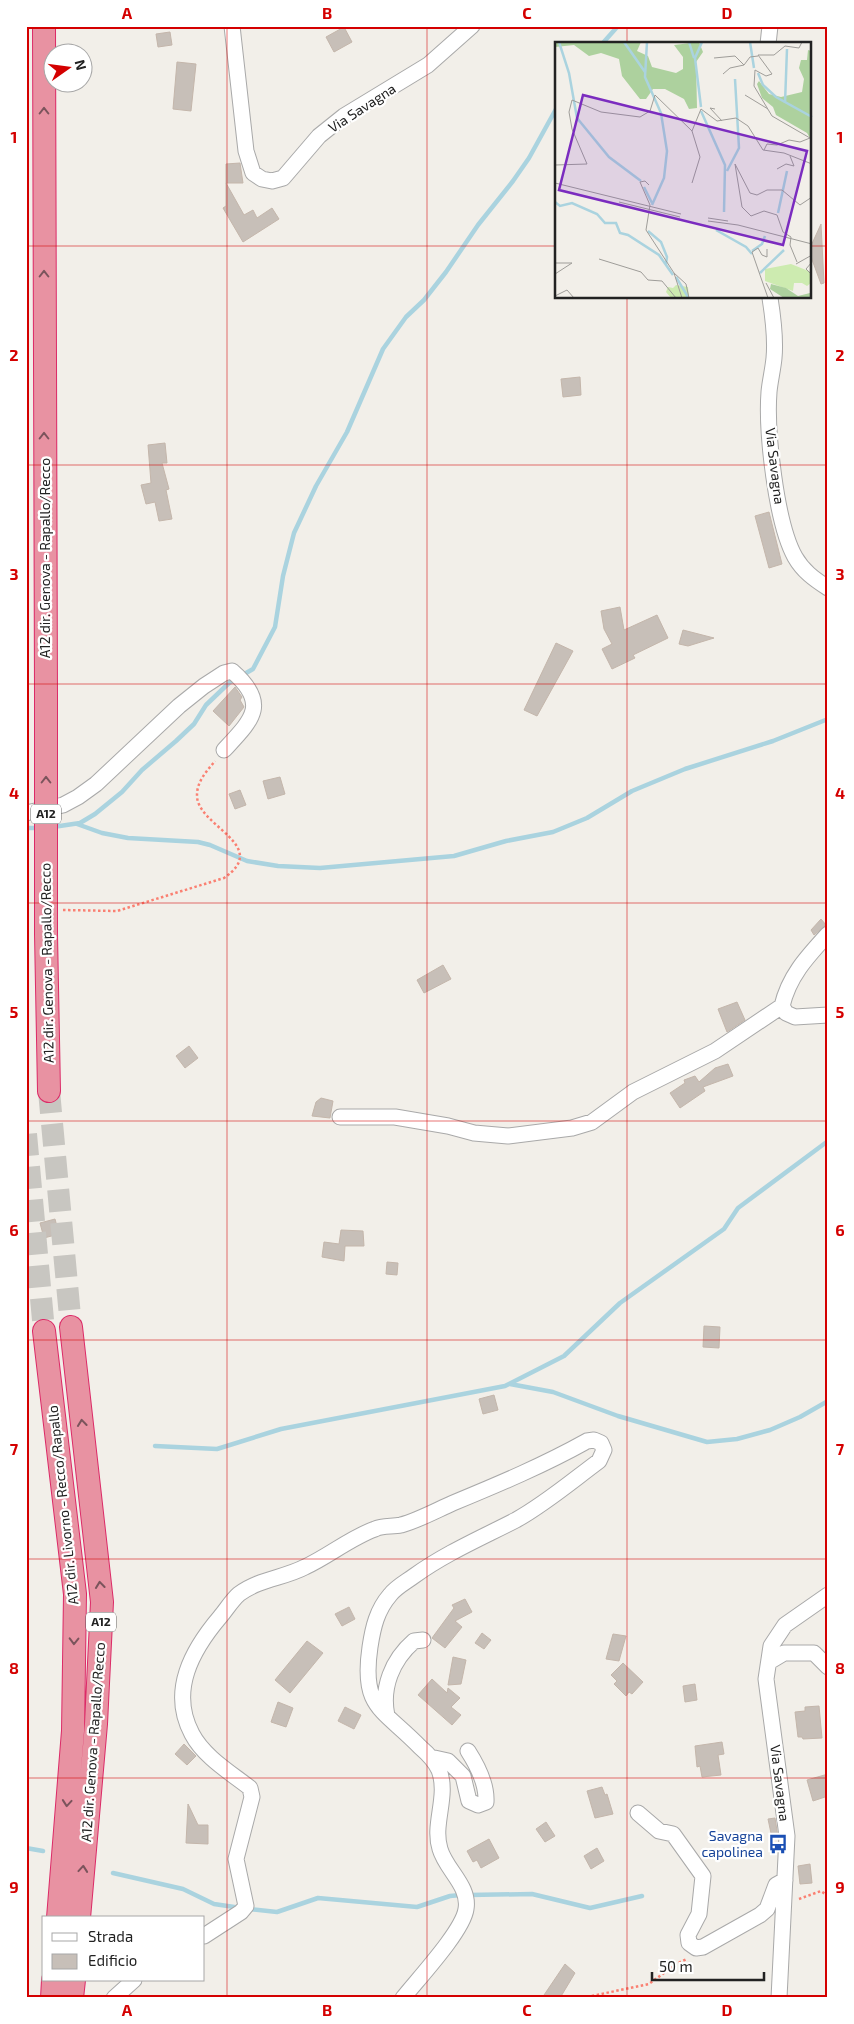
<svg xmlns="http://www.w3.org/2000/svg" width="854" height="2024" font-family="'Exo 2',sans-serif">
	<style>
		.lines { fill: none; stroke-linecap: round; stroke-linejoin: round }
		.stream { stroke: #aad3df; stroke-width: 4.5 }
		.building { fill: #c7bfb8; stroke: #c4b6ab }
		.highway-tunnel { stroke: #c8c6c1; stroke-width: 22; stroke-dasharray: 22 11; stroke-linecap: butt }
		.minor-casing { stroke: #a9a9a9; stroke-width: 17 }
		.highway-casing { stroke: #dc2a67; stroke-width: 24 }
		.path { stroke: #fa8072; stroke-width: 2.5; stroke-dasharray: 2.5 2.5; stroke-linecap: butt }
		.minor { stroke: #fff; stroke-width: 15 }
		.highway { stroke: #e892a2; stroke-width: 22 }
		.highway-bridge-casing { stroke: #dc2a67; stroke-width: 24; stroke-linecap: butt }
		.highway-bridge { stroke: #e892a2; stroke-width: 22 }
		.oneway { stroke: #7b545c }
		.grid { fill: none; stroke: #d40000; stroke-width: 1; stroke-opacity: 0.55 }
		.labels { text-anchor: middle; stroke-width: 4.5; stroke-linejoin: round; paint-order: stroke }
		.shield { fill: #fff; stroke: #646464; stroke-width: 1 }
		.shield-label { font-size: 12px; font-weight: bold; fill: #222 }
		.street-label { font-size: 14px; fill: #222; stroke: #fff }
		.transit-label { font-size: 14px; fill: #164399; stroke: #fff; text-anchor: end }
		.inset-river { fill: none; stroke: #aad3df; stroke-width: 2.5 }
		.inset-road { fill: none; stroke: #9f9d99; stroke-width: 1 }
		.view { fill: #7b2cbf; fill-opacity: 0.15; stroke: #7b2cbf; stroke-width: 2.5 }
		.inset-edge { fill: none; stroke: #222; stroke-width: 2.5 }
		.neatline { fill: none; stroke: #d40000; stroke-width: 2 }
		.grid-label { font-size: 16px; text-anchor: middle; font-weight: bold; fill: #d40000 }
	</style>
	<rect width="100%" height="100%" fill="#f2efe9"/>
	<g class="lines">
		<!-- stream -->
		<path class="stream" d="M602,44l16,-18
			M77,824l25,9 26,5 70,4 12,3 37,16 31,5 42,2 134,-12 52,-15 47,-9 34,-14 45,-27 53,-22 88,-28 55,-22
			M53,827l27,-4 15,-9 27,-22 20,-22 34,-29 18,-17 12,-19 23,-22 24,-14 22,-42 8,-51 11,-43 22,-47 31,-54 36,-83 23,-32 18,-17 22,-28 32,-47 35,-44 16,-23 27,-49
			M26,828h14
			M510,1384l43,8 65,24 89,26 30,-3 33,-9 30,-13 28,-16
			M155,1446l62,3 64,-20 224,-43 59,-30 56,-53 104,-74 14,-21 90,-67
			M26,1848l17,3
			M113,1873l70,16 31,15 27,4
			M469,1895l63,-1 58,14 52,-12
			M249,1909l28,3 41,-14 99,9 33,-11 11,-1"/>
	</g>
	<!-- building -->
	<path class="building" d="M344,27l8,15 -18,10 -8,-15z
		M170,32l2,13 -14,2 -2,-13z
		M177,62l19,2 -5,47 -18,-2z
		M240,163l3,20h-17l18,32 9,-5 4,8 15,-10 7,11 -36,23 -20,-34 3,-2v-42z
		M821,224l3,59 -3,1 -11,-30v-6z
		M580,377l1,18 -18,2 -2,-18z
		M165,443l2,20h-5l7,26 -3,1 6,29 -13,2 -4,-19 -9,2 -5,-19 10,-2 -3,-38z
		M769,512l13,52 -13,4 -14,-52z
		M620,607l4,23 33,-15 11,23 -35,17 2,3 -23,11 -10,-20 10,-5 -8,-15 -3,-18z
		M683,630l31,8 -26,8 -9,-2z
		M556,643l17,8 -36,65 -13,-6z
		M235,687l7,10 -2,3 4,7 -15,19 -16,-15z
		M280,777l5,17 -17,5 -5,-18z
		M240,790l6,15 -11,4 -6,-15z
		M821,919l5,6 -12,10 -3,-5z
		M443,965l8,14 -27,14 -7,-13z
		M737,1002l8,18 -18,12 -9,-23z
		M189,1046l9,12 -13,10 -9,-12z
		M728,1064l5,12 -30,11 2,4 -25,17 -10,-15 15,-10 -1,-3 11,-4 4,6 16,-14z
		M321,1098l12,3 -3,17 -18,-2 4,-14z
		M55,1219l4,15 -15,4 -4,-15z
		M341,1230l22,1 1,15h-19l-1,15 -22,-4 2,-15 15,2z
		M387,1262l11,1 -1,12 -11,-1z
		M704,1326l16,1 -1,21 -16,-1z
		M494,1395l4,15 -15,4 -4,-15z
		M465,1599l7,13 -17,9 7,6 -17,21 -13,-10 22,-30 -2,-3z
		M349,1607l6,12 -13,7 -7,-12z
		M482,1633l9,7 -7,9 -9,-6z
		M613,1634l13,2 -7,25 -13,-2z
		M307,1641l16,12 -33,40 -15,-13z
		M453,1657l13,3 -5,24 -13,1z
		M623,1663l20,19 -11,12 -3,-2 -3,4 -12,-12 3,-3 -6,-6z
		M432,1679l15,14 1,-5 12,10 -9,9 10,8 -9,10 -34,-30z
		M695,1684l2,16 -12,2 -2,-16z
		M278,1702l15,6 -7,19 -15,-5z
		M819,1706l3,32 -19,1 -1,-2h-4l-3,-25 10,-1v-4z
		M345,1707l16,8 -7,14 -16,-8z
		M722,1742l2,12 -6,1 3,20 -19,2 -2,-11 -3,1 -2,-21z
		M184,1744l12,12 -9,9 -12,-11z
		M828,1774v22l-15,5 -6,-21z
		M602,1787l3,8 2,-1 6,20 -18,4 -8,-27z
		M188,1804l10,21h10v19l-22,-1z
		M775,1818l3,19 -6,1 -4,-19z
		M546,1822l9,14 -10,6 -9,-13z
		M489,1839l10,19 -18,10 -4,-8 -4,2 -6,-11z
		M597,1848l7,13 -13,8 -7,-13z
		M810,1864l2,19 -12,1 -2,-18z
		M565,1964l10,9 -15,25h-18z"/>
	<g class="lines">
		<!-- highway-tunnel -->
		<path class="highway-tunnel" d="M49,1091l22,236
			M26,1134l18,197"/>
		<defs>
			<path id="minor" d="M232,26l14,125 7,22 9,6 10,2 11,-3 36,-42 25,-20 84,-51 44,-39
				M768,44l2,-18
				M770,298c3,19 6,40 4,60 -1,11 -4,23 -5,34 -3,39 7,131 26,165 8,14 19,22 33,31
				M26,813l37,-8 15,-8 18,-13 83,-78 25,-20 20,-13 8,-2c38,33 20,49 -8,79
				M828,934c-21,23 -39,42 -46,72l4,7 9,4 33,-2
				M340,1117h55l53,9 26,7 34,3 64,-8 20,-6 41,-30 82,-41 67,-45
				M769,1662l15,-9h30l14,14
				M387,1716c-6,-28 5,-56 27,-75l9,-1
				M430,1757l18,4 15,15 6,25 9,4 8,-3c1,-17 -9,-37 -18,-51
				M638,1813l21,18 14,3 30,42 -4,38 -11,21 1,8 7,5 7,-1 57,-32 7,-6 9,-24 9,-5
				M204,1936l37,-24 5,-6 -10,-47 16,-62 -2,-9c-19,-15 -46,-31 -58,-54 -23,-43 0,-84 28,-117 6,-7 12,-17 19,-23 20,-15 45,-16 66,-27 24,-11 45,-29 70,-38 8,-4 17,-2 26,-4 18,-5 36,-15 52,-22 46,-19 91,-38 134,-62l7,-1 7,3 3,7 -5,11c-27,20 -54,43 -83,59 -35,18 -70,33 -102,56 -8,6 -18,11 -24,19 -13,15 -17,32 -20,52 -9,61 12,61 50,100 7,6 15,14 19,23 10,26 -7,54 1,79 6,21 30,37 26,60 -3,22 -48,70 -63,89
				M114,1998l20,-18
				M779,1998l8,-162 -21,-157 5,-33 14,-21 43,-30"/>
			<path id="highway" d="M44,26l2,669
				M46,934l3,157
				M71,1327l31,275 -6,122 -17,194
				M44,1331l31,263 -2,137 -15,187
				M52,1998l1,-18
				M72,1998l2,-18"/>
		</defs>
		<!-- minor casing -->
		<use href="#minor" class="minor-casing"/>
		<!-- highway casing -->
		<use href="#highway" class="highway-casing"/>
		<!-- path -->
		<path class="path" d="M63,910l54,1 107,-33c48,-33 -28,-52 -27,-83 0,-14 10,-24 18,-34
			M799,1899l22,-8 7,5
			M582,1998l67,-14 27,-20 11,-5"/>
		<!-- minor -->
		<use href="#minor" class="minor"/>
		<!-- highway -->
		<use href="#highway" class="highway"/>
		<defs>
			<path id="highway-bridge" d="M46,934v-239"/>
		</defs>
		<!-- highway-bridge casing -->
		<use href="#highway-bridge" class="highway-bridge-casing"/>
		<!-- highway-bridge -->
		<use href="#highway-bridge" class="highway-bridge"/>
	</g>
	<!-- one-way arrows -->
	<defs><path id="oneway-chevron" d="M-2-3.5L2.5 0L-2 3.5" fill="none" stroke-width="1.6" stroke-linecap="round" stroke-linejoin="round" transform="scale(1.25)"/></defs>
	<g class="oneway">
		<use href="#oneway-chevron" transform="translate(44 111) rotate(-90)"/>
		<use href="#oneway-chevron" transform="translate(44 274) rotate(-90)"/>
		<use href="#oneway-chevron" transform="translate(44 436) rotate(-90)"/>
		<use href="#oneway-chevron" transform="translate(46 780) rotate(-90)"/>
		<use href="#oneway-chevron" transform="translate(82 1423) rotate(-96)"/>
		<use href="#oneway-chevron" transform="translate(100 1585) rotate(-96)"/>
		<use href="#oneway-chevron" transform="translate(74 1641) rotate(91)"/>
		<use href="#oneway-chevron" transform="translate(67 1803) rotate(95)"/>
		<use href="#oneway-chevron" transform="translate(83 1869) rotate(-85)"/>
	</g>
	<!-- grid -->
	<path class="grid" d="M227,26v1972M427,26v1972M627,26v18M26,246h530M810,246h18M627,298v1700M26,465h802M26,684h802M26,903h802M26,1121h802M26,1340h802M26,1559h802M26,1778h802"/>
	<!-- icons -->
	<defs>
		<symbol id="bus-bare" viewBox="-9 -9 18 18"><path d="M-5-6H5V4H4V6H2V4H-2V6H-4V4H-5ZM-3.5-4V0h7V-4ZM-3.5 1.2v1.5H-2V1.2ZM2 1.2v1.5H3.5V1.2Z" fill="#1a4fb4" stroke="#fff" stroke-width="2.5" paint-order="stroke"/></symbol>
	</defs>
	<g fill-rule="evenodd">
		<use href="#bus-bare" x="764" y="1830" width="28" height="28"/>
	</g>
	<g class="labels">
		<!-- shield labels -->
		<g class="shield">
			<rect x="31" y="804.5" width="30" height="19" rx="4"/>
			<rect x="86" y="1612.5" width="30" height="19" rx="4"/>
		</g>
		<g class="shield-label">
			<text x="46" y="818">A12</text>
			<text x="101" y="1626">A12</text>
		</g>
		<!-- street labels -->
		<g class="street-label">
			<text transform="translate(362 108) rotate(-33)" y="5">Via Savagna</text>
			<text transform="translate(775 466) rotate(83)" y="5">Via Savagna</text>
			<text transform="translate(45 558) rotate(-90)" y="5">A12 dir. Genova - Rapallo/Recco</text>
			<text transform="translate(47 963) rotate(-91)" y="5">A12 dir. Genova - Rapallo/Recco</text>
			<text transform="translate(63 1505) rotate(-96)" y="5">A12 dir. Livorno - Recco/Rapallo</text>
			<text transform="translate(93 1742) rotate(-86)" y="5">A12 dir. Genova - Rapallo/Recco</text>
			<text transform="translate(780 1783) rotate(83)" y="5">Via Savagna</text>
		</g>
		<!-- transit labels -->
		<g class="transit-label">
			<text x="763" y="1841">Savagna<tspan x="763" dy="16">capolinea</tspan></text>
		</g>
	</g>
	<!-- overview -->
	<g transform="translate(555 42)">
		<rect width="256" height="256" fill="#f2efe9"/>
		<path d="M236,222l20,8v11l-4,3 -5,-3h-8l-1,8 -28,-10v-12zM121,243l12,2 1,11h-18l-5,-6 2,-5 5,1z" fill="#cdebb0"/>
		<path d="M0,0h86l-4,9 11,5 4,11 24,6 7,-4v-12l-9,-12 25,-3 4,10 -7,10 1,46 -8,1 -5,-10 -19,-10h-12l-7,10h-6l-18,-23 -3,-17 -18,-6 -12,3 -15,-11 -19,2zM253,8l3,1v89l-4,-7 -31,-18 -3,-8 -11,-9 -5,-14 2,-3 10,13 12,3 21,-5 2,-13 -5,-11 2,-8h6zM216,242l15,4 12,8 12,-3 1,5h-27l-14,-9z" fill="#add19e"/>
		<path class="inset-river" d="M4,0l10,31 8,45 32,39 32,24M69,0l21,30M92,0l-2,35 16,36 6,38 -3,27 -12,27M134,0l5,16M195,0l4,26M203,31l5,12 13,12 36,20M230,61l2,-54M146,65l-6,-49 7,-16M146,69l24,54 -1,47M172,129l12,-23 -4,-69M89,145l8,16M0,160l5,4 12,-3 25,11 8,9h11l4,10 8,2 31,20 14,20M223,171l9,-42M161,188l30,17 6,7M93,189l13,11 6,15 -1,7M197,209l10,-7 3,-8M205,231l24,-23M121,235l12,20"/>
		<path class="inset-road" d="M247,0l-3,6 -14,-2 -11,9h-16l14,19 -6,2 -11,-6 -1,16 18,30 38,22M159,16l21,-2 9,9M168,32l7,-6 14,-3 6,-8 8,-1M190,53l23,14M160,67l-5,-1 12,13M137,89l8,26 -8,26M209,108l3,-6 10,1 12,-5 11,2 10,-4M0,123l32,-1 -15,-35 -3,-17 3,-12 29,12 39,5 10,-6 5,-16 37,36 9,-22 16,12 19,-3 12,8 15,24 21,3 28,11M222,127l9,-5 8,2 -4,-10M0,141l126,31M94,143l-4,-4 -5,1 10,23 -4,25 28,43 8,25M64,160l61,15M153,176l20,3M153,179l30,4 74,19M212,207v8l-5,-2 -4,-7 -6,4 16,46M44,217l42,13 7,8 14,1 14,17M242,220l-7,-17 1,-8 -8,-5 -6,-17 -13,-4 -13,5 -9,-9 -7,-43 15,29 7,2 10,-5h15l18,15 12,-8M257,220l-6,7 6,6M0,221h17M241,222l16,-9M119,231l12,11 3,14M0,232l17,-11M211,241l8,15M0,254l12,-6 7,8"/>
		<path class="view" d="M28,53l224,56 -24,94 -224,-55z"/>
		<rect width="256" height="256" class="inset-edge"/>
	</g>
	<!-- border -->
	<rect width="854" height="2024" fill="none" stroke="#ffffff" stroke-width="55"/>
	<!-- legend -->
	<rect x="42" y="1916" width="162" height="65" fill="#ffffff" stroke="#a7a7a7"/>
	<rect x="52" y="1933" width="25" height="8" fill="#ffffff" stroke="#a7a7a7"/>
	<text x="88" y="1942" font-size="15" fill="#222222">Strada</text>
	<rect x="52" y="1954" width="25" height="15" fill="#c7bfb8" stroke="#a7a7a7"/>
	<text x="88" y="1966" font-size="15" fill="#222222">Edificio</text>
	<!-- north arrow -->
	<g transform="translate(68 68) rotate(76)"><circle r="24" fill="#ffffff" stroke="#a7a7a7"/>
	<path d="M0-4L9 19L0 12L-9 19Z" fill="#d40000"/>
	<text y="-8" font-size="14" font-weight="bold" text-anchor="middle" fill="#222222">N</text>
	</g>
	<!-- scale -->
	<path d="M652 1972v8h112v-8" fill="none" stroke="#222222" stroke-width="2.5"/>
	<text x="659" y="1972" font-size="15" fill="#222222" stroke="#ffffff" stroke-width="4" paint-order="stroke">50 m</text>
	<rect x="28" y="28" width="798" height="1968" class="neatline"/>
	<g class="grid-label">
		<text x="127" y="19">A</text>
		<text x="327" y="19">B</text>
		<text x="527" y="19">C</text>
		<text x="727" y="19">D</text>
		<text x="14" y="143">1</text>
		<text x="840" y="143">1</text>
		<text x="14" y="361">2</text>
		<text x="840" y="361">2</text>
		<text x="14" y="580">3</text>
		<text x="840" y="580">3</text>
		<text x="14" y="799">4</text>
		<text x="840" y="799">4</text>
		<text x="14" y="1018">5</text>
		<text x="840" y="1018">5</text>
		<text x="14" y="1236">6</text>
		<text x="840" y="1236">6</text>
		<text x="14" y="1455">7</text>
		<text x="840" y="1455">7</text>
		<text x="14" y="1674">8</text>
		<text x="840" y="1674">8</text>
		<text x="14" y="1893">9</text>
		<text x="840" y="1893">9</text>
		<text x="127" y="2016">A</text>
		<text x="327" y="2016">B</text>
		<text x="527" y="2016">C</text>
		<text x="727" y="2016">D</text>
	</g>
</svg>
